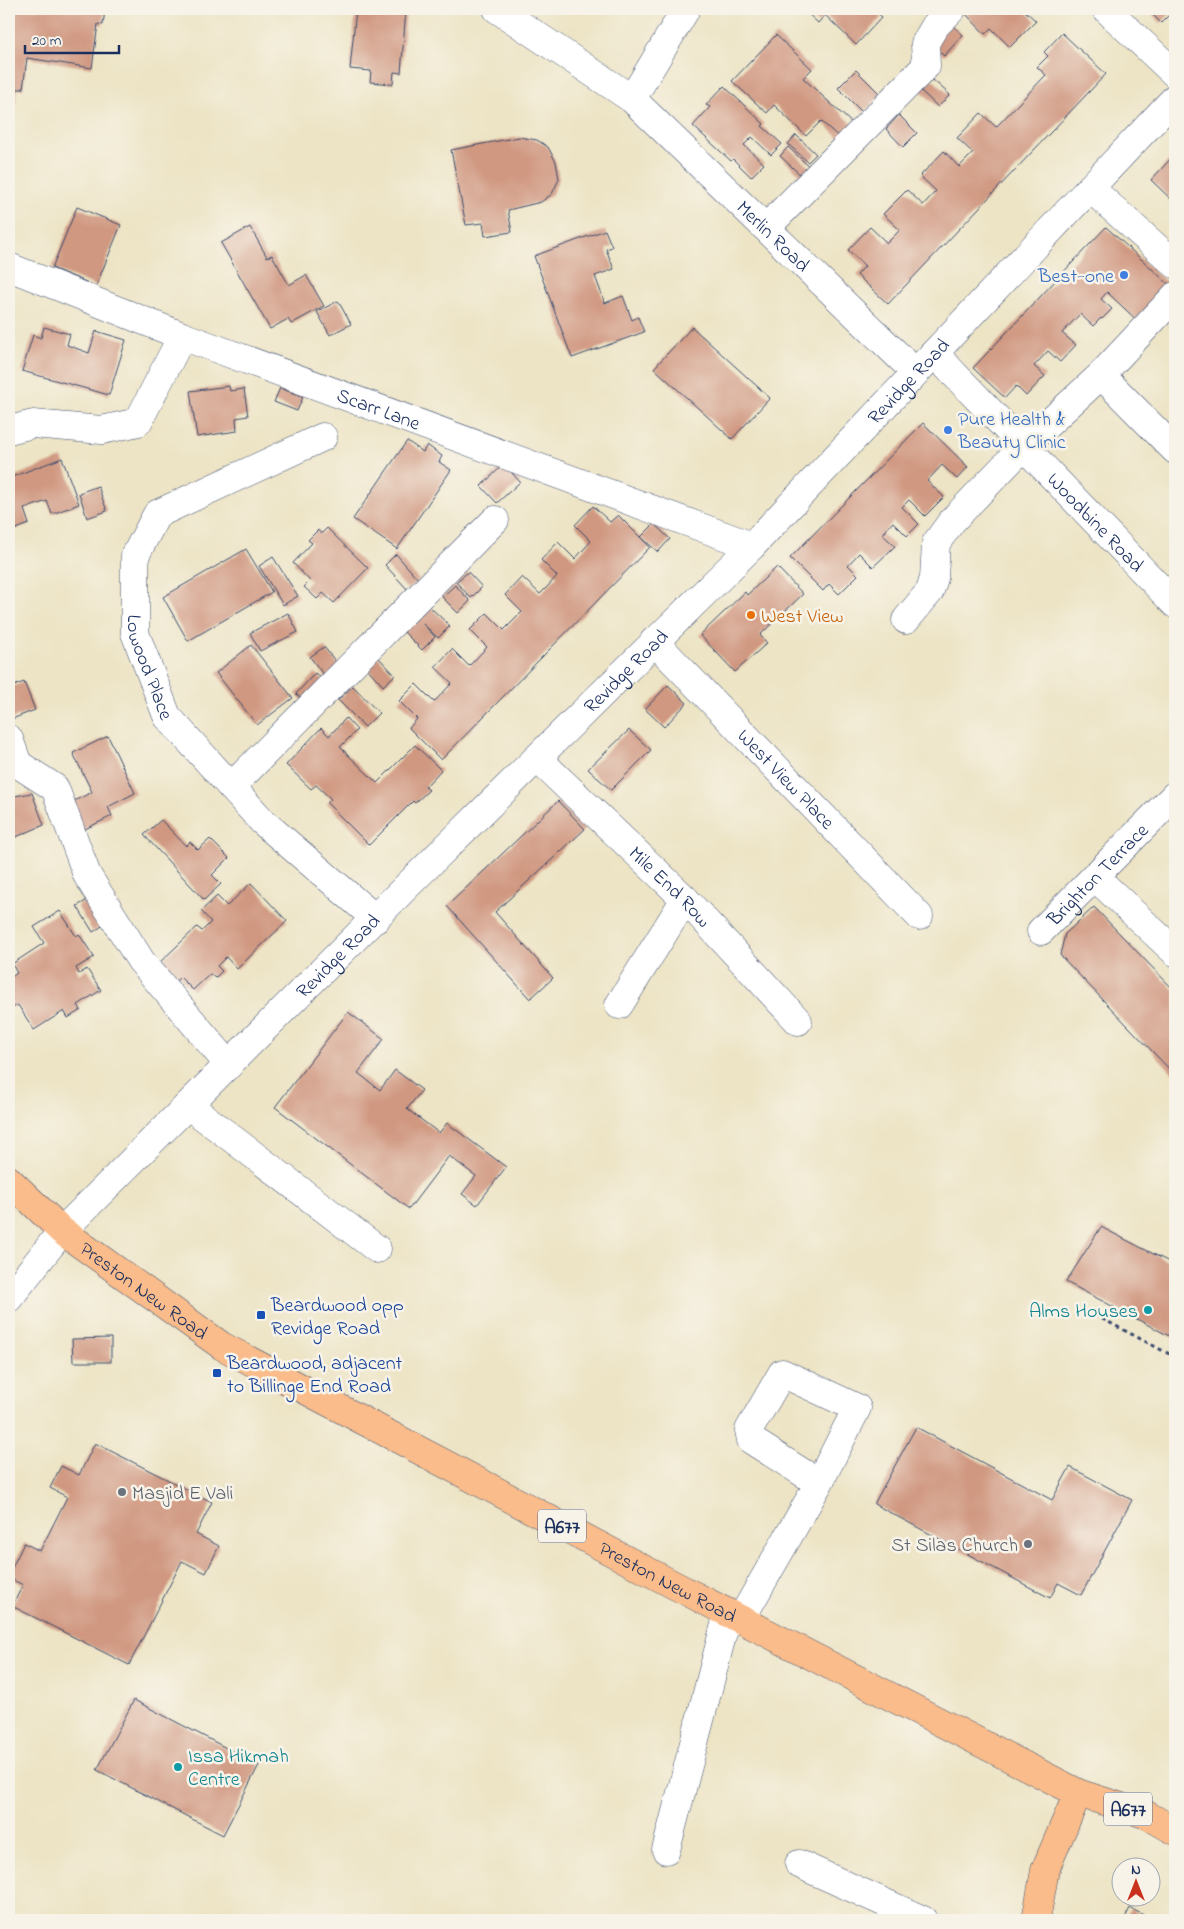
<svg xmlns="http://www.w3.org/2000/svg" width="1184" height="1929" font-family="'Indie Flower',sans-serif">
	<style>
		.building { fill: #d09881 }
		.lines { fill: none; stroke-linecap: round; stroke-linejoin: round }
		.minor-casing { stroke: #3a4a6d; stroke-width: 29 }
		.major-casing { stroke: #3a4a6d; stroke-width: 29 }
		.highway-casing { stroke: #3a4a6d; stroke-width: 29 }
		.path { stroke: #3a4a6d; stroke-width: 3; stroke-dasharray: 4 4; stroke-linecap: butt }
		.minor { stroke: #fff; stroke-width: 28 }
		.major { stroke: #f9bc8a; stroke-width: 28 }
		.highway { stroke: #f9bc8a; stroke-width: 28 }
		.shop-dot { fill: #3f7fe0; stroke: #f7f3e8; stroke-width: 2 }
		.food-dot { fill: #e8710a; stroke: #f7f3e8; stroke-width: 2 }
		.culture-dot { fill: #0f9aa8; stroke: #f7f3e8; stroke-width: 2 }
		.transit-dot { fill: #1a4fb4; stroke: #f7f3e8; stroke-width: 2 }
		.worship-dot { fill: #6b7280; stroke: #f7f3e8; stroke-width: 2 }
		.labels { text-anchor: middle; stroke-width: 5; stroke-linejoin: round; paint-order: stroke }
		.shield { fill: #f7f3e8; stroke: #5d6a87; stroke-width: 1 }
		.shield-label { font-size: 19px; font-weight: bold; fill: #1b2f5e }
		.street-label { font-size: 20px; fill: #1b2f5e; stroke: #f7f3e8 }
		.shop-label { font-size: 20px; fill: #366cbe; stroke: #f7f3e8; text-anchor: end }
		.food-label { font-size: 20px; fill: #c56008; stroke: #f7f3e8; text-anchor: start }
		.transit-label { font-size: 20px; fill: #164399; stroke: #f7f3e8; text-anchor: start }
		.culture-label { font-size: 20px; fill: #0d838f; stroke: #f7f3e8; text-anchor: end }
		.worship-label { font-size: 20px; fill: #5b616d; stroke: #f7f3e8; text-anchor: start }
	</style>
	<rect width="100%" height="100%" fill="#f7f3e8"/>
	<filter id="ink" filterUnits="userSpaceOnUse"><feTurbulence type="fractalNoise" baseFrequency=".02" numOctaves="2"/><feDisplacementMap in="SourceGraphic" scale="10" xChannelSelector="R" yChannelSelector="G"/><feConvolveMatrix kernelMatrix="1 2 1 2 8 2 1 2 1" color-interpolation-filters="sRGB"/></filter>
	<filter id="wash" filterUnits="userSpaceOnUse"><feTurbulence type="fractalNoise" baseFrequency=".0096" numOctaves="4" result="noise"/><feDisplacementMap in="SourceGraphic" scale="20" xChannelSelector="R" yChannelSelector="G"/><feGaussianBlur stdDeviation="1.12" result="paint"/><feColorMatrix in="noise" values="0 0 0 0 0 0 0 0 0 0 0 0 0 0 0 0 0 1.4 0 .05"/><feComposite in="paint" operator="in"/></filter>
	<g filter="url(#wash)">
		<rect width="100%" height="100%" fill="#ede4c5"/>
		<g id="blocks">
			<!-- building -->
			<path class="building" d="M9,9h91l5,1 -2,15 -5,-1 -6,44 -65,-10 -4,31h-6l-4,33h-4z
				M356,9h50l-5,64 -7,-1 -1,12 -23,-2 1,-11 -21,-2z
				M803,9h70l9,8 -26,28 -31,-30 -7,8z
				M965,9h58l13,12 -26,26 -19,-19 -6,6 -22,-23z
				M1147,9h28l-14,14z
				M951,24l12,11 -19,21 -12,-11z
				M1062,33l44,41 -218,230 -31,-29 8,-9 -17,-16 22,-23 17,16 13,-13 -17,-16 24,-24 16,15 13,-14 -16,-15 24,-25 15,16 14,-14 -16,-15 24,-25 15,14 50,-52 -9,-8 11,-11 -4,-4z
				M776,35l36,34 -9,9 52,48 -13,14 -21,-19 -15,15 -32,-31 -7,8 -35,-32z
				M856,70l25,25 -18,18 -25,-25z
				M932,79l18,16 -12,12 -17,-16z
				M724,86l40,38 -2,2 20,18 -11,11 -19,-18 -8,8 20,19 -13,13 -18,-18 -2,2 -38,-35 17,-19 -4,-2z
				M899,115l18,18 -14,14 -17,-18z
				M796,135l20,19 -8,8 -20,-18z
				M519,137l18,3 11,7 8,15 3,17 -7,15 -11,8 -33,8 4,22 -27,4 -2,-13 -17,2 -15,-75z
				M788,147l25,23 -8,9 -25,-23z
				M1175,154v49l-24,-23z
				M77,207l44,18 -25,61 -44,-18z
				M250,227l17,30 5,-2 17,30 17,-10 18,31 -33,18 -3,-5 -18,10 -49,-86z
				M1106,227l69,63 -32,36 -36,-34 -6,7 11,10 -10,10 -1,-1 -8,8 -13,-12 -18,19 14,12 -16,17 -12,-11 -14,15 11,10 -19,20 -10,-10 -11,12 -32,-30z
				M605,230l7,17 -6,2 8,20 -19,7 10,27 18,-7 9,24 6,-3 6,15 -72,26 -38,-102z
				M338,301l13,23 -21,11 -13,-23z
				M44,327l26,7 -3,11 22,8 7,-22 30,9 -17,55 -87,-24 11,-36 8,3z
				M692,327l78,71 -38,41 -78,-71z
				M229,386l1,5 14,-2 4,27 -12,2 1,13 -40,6 -7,-46z
				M280,388l23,9 -6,14 -23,-9z
				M923,423l45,44 -11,12 -15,-14 -15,16 17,16 -19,19 -16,-16 -7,7 17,17 -12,12 -14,-14 -11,12 13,12 -22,21 -14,-14 -11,12 10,10 -19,19 -10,-10 -6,7 -33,-33z
				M407,441l16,11 4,-7 15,11 -3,6 12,8 -54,79 -44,-30z
				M62,458l17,46 -27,10 -5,-13 -23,8 5,15 -20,8v-54z
				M504,464l16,18 -23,21 -16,-17z
				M98,486l9,25 -20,7 -8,-25z
				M593,506l17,16 8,-7 32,32 -209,213 -32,-32 8,-9 -18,-18 17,-17 18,18 18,-19 -17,-16 17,-18 17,17 18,-19 -17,-17 17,-17 17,17 18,-18 -17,-17 17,-18 18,17 8,-8 9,-10 -16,-16 17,-18 17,17 16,-18 -16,-16z
				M654,524l16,15 -12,13 -17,-15z
				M327,528l41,40 -34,35 -11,-10 -6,6 -13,-12 6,-6 -17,-18 19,-20 -4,-3 10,-10 3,4z
				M246,549l26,43 -84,49 -25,-44z
				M396,554l23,26 -11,10 -23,-25z
				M273,557l25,39 -15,9 -24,-39z
				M777,567l26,27 -43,41 7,8 -32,29 -35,-37 45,-43 2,3z
				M468,572l14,15 -11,11 -15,-16z
				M455,585l15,16 -12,12 -16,-16z
				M429,606l21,20 -12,12 -15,-14 12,13 -13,13 -19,-19z
				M288,613l10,19 -38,19 -10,-18z
				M251,645l42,53 -36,27 -41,-52z
				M324,647l16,20 -14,11 -16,-21z
				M378,657l17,18 -12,11 -16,-18z
				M315,673l11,9 -19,22 -11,-10z
				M24,682l11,28 -23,9 -3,-9v-22z
				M668,685l19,18 -23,24 -19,-18z
				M353,686l26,27 -14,14 -27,-27z
				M346,718l11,12 -17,17 37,36 38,-38 26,25 -16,17 4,3 -14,13 -2,-2 -44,44 -42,-42 4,-4 -15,-14 -5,4 -25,-24 35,-37 8,8z
				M629,730l22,20 -40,40 -23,-21z
				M108,736l27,57 -27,14 4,9 -31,15 -13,-27 24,-12 -19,-39z
				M32,793l12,32 -35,15v-43z
				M558,801l27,28 -90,83 58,66 -23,21 -83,-93z
				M161,820l25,26 4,-4 8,8 12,-11 19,19 -17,17 9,9 -17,16 -60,-65z
				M251,883l36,38 -50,48 -11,-12 -9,9 5,5 -7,7 -5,-4 -17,16 -13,-13 -6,6 -17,-18 40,-38 5,4 9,-9 -10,-11 16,-15 10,10z
				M93,897l15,25 -15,10 -16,-26z
				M1094,907l81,84v84l-115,-120 5,-21z
				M60,911l16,25 3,-2 15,23 -18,11 3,6 8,-5 14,21 -23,15 3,5 -13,8 -4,-7 -30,19 -16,-25 -6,3 -3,-6v-23l8,-6 -5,-9 32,-21 -10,-16z
				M348,1012l36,27 -26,34 22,17 15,-20 27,20 -15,19 32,24 8,-10 59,44 -29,38 -15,-11 14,-18 -27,-20 -40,53 -134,-102z
				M1101,1227l74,38v74l-109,-57z
				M111,1338v24h-38l-1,-23z
				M916,1427l136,73 18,-33 62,33 -51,95 -23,-12 -8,15 -176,-94z
				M95,1443l117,59 -16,32 23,12 -13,27 -24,-12 -53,104 -117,-59 11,-21 -14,-7v-4l15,-31 16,8 27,-54 -17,-9 11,-22 18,9z
				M134,1700l125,65 -36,70 -126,-65z
				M1130,1908l23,12h-29z"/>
		</g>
	</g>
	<g filter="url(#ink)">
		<use href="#blocks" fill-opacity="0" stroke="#3a4a6d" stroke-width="1"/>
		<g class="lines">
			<defs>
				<g id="minor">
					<path id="s1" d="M497,9l135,90 283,273"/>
					<path d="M1106,9l69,65"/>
					<path d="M632,99l54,-90"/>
					<path d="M1090,188l85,76"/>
					<path d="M767,227l159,-161 -1,-23 10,-17 17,-17"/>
					<path id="s2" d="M9,267l173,69 570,210"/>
					<path id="s3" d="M934,353l241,251"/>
					<path d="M1101,375l74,75"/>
					<path d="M9,430l24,-6 69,6 36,-8 44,-86"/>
					<path id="s4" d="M323,437l-166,77 -22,42v77l32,83 96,106 113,97"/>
					<path d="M906,620l24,-29 4,-13 2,-35 16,-22 72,-75 77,-71 74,-79"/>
					<path id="s5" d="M654,641l265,275"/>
					<path d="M9,739l9,25 37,24 32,87 54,86 88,104"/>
					<path id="s6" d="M537,758l148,141 113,122"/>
					<path d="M231,787l264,-267"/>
					<path d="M1094,876l81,76"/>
					<path id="s7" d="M1041,931l134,-136"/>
					<path d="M619,1005l66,-106"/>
					<path d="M188,1105l189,144"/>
					<path id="s8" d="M9,1298l53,-67 348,-348 342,-337 423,-448"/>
					<path d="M741,1619l78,-136 38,-75 -75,-35 -33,57 2,10 68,43"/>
					<path d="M666,1850l62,-237"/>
					<path d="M799,1864l124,56"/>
				</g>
				<path id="major" d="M1036,1920l9,-50 33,-77"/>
				<g id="highway">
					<path id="s9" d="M9,1180l53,51 160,115 452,239 404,208 69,22 28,16"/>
				</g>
			</defs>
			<!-- minor casing -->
			<use href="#minor" class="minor-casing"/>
			<!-- major casing -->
			<use href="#major" class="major-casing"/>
			<!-- highway casing -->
			<use href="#highway" class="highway-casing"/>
			<!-- path -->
			<path class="path" d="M1095,1315l80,42"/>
			<!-- minor -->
			<use href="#minor" class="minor"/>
			<!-- major -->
			<use href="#major" class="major"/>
			<!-- highway -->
			<use href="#highway" class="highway"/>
		</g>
	</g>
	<!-- markers -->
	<g class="shop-dot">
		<circle cx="1124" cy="275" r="5"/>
		<circle cx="948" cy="430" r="5"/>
	</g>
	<circle class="food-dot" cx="751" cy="615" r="5"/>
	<g class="culture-dot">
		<circle cx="1148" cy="1310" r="5"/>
		<circle cx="178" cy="1767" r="5"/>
	</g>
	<g class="transit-dot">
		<rect x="256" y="1310" width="10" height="10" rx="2.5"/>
		<rect x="212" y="1368" width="10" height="10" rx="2.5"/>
	</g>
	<g class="worship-dot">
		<circle cx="122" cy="1492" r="5"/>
		<circle cx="1028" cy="1544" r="5"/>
	</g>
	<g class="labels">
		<!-- shield labels -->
		<g class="shield">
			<rect x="538" y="1509.5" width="48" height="33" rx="4"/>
			<rect x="1104" y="1792.5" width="48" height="33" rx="4"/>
		</g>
		<g class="shield-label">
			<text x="562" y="1533">A677</text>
			<text x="1128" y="1816">A677</text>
		</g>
		<!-- street labels -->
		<g class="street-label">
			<text dy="7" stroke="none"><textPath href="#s1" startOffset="359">Merlin Road</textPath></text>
			<text dy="7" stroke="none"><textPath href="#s8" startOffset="1285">Revidge Road</textPath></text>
			<text dy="7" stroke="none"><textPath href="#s2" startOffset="396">Scarr Lane</textPath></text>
			<text dy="7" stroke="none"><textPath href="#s3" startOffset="234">Woodbine Road</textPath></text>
			<text dy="7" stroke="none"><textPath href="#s4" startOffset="344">Lowood Place</textPath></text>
			<text dy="7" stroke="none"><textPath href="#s8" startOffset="880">Revidge Road</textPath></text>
			<text dy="7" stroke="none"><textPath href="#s5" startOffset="191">West View Place</textPath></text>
			<text dy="7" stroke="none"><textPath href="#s7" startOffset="80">Brighton Terrace</textPath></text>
			<text dy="7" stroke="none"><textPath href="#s6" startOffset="185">Mile End Row</textPath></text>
			<text dy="7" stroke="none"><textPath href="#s8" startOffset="475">Revidge Road</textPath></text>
			<text dy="7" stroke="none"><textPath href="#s9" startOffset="175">Preston New Road</textPath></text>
			<text dy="7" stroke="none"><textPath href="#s9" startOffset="775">Preston New Road</textPath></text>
		</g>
		<!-- shop labels -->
		<g class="shop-label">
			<text x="1114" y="282">Best-one</text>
			<text x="958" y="425" text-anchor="start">Pure Health &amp;<tspan x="958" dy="23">Beauty Clinic</tspan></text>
		</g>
		<!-- food labels -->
		<g class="food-label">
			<text x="761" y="622">West View</text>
		</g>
		<!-- transit labels -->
		<g class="transit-label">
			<text x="271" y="1311">Beardwood opp<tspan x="271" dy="23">Revidge Road</tspan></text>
			<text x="227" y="1369">Beardwood, adjacent<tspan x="227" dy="23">to Billinge End Road</tspan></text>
		</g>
		<!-- culture labels -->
		<g class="culture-label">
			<text x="1138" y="1317">Alms Houses</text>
			<text x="188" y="1762" text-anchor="start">Issa Hikmah<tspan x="188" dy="23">Centre</tspan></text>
		</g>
		<!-- worship labels -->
		<g class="worship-label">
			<text x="132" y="1499">Masjid E Vali</text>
			<text x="1018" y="1551" text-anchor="end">St Silas Church</text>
		</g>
	</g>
	<!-- margin -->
	<rect width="1184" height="1929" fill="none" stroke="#f7f3e8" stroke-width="30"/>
	<!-- north arrow -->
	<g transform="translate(1136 1882)"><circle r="24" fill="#f7f3e8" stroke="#9fa5b1"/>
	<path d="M0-4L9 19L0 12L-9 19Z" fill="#c8321e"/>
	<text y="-8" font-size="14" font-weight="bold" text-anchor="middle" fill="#1b2f5e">N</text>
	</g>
	<!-- scale -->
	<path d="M25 45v8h94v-8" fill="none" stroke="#1b2f5e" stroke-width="2.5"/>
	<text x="32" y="45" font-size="15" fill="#1b2f5e" stroke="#f7f3e8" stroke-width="4" paint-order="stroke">20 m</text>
</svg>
